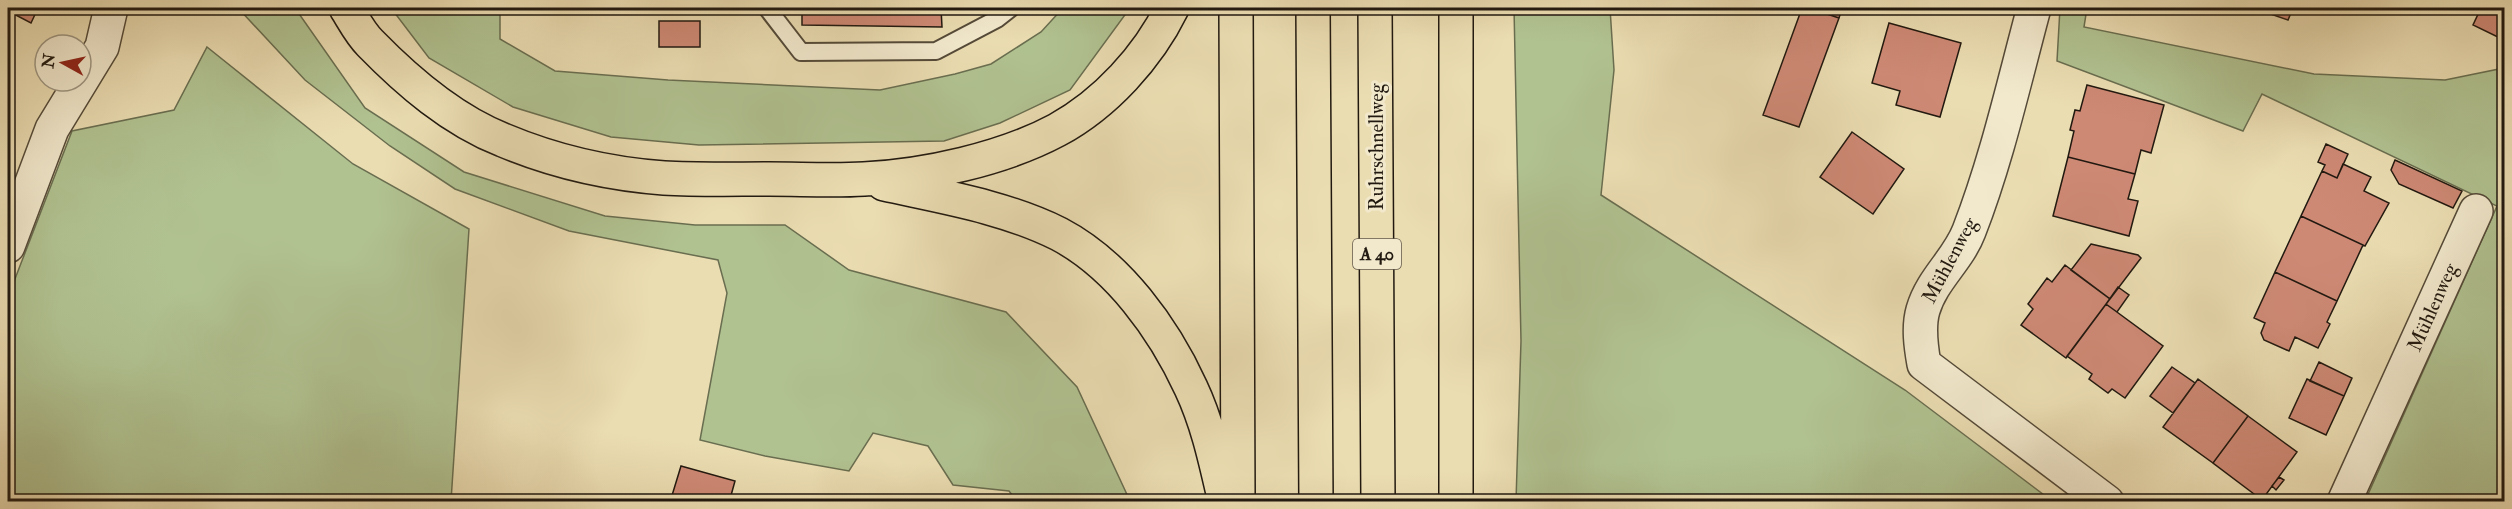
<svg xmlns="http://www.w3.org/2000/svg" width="2512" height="509" font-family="'IM FELL Double Pica',serif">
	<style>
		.green { fill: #b1c291; stroke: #696e50; stroke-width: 1.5 }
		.building { fill: #ce8975; stroke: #211910; stroke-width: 1.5 }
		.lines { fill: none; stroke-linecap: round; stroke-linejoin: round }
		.service-casing { stroke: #544a38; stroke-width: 20 }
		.minor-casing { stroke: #544a38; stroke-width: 36 }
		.motorway-casing { stroke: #211910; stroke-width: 36 }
		.service { stroke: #f2e9cd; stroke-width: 16 }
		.minor { stroke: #f2e9cd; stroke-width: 33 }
		.motorway { stroke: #ebddb2; stroke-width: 33 }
		.labels { text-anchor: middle; stroke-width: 6; stroke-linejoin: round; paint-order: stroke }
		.shield { fill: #f2e9cd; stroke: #605749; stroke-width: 1.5 }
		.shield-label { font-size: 18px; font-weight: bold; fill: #211910 }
		.street-label { font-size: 20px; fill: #211910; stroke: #f2e9cd }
	</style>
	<rect width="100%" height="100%" fill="#ebddb2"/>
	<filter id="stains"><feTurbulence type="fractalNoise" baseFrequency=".00333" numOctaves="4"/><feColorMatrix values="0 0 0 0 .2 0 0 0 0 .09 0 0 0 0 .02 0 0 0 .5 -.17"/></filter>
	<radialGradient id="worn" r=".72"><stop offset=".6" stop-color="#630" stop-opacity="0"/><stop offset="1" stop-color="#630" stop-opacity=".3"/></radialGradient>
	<!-- green -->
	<path class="green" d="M238,8h57l70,100 99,64 141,44 90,9h90l64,45 157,42 71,75 53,114h-113l-8,-10 -56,-6 -25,-39 -55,-13 -24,38 -84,-15 -65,-16 27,-147 -9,-33 -149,-29 -114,-42 -65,-43 -85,-66z
		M391,8h109v31l55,32 113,9 212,10 75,-16 36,-10 50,-32 22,-24h67l-60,82 -70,33 -56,18 -245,4 -88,-8 -98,-30 -84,-49z
		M1514,8h96l4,62 -13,125 304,195 147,111h-536l5,-160z
		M2060,8h27l-3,19 230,47 131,6 59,-12v433h-139l132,-295 -235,-112 -19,37 -186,-70z
		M207,47l146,117 116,65 -18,272h-443v-204l64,-166 102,-21z"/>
	<!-- building -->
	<path class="building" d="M8,8h30l-7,15 -23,-12z
		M802,8h139l1,19 -140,-2z
		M1802,8h7l30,10 -40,109 -36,-12z
		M1809,8h33l-3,10z
		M2253,8h40l-5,12z
		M2481,8h23v32l-31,-15z
		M659,21h41v26h-41z
		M1889,23l72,20 -21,74 -44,-12 4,-14 -28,-8z
		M2087,85l77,20 -13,48 -10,-3 -6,24 -67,-17 6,-26 -4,-1 5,-20 5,1z
		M1852,132l52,37 -31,45 -53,-37z
		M2326,144l22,10 -11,24 -15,-7 3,-6 -7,-3z
		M2068,157l67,17 -7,25 10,2 -9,35 -76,-20z
		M2395,160l67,31 -9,17 -54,-24 -8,-14z
		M2343,164l28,13 -7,14 25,12 -24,43 -64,-30 21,-45 15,7z
		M2301,216l62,29 -26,56 -62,-29z
		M2091,244l47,11 3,3 -31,41 -39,-29z
		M2065,265l45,34 -44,59 -45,-33 12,-16 -5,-5 19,-26 5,4z
		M2275,272l62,29 -10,21 3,2 -12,24 -23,-11 -6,14 -25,-11 -3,-7 4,-10 -11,-5z
		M2118,287l11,8 -12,17 -11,-8z
		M2106,304l57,42 -38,52 -13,-9 -4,4 -19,-14 3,-5 -25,-18z
		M2319,362l33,16 -8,18 -34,-15z
		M2172,367l23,16 -22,30 -23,-17z
		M2198,379l50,37 -35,47 -50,-36z
		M2307,379l37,17 -18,39 -37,-17z
		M2248,416l49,36 -35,48 -49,-37z
		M681,466l54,15 -5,18 9,3h-69z
		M2279,477l5,3 -8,10 -4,-4z"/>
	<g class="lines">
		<defs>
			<path id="service" d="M767,8l34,44 135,-1 61,-32 14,-11"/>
			<path id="minor" d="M2034,8c-20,74 -37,151 -65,223 -11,29 -37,48 -46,79 -5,17 -2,37 1,54l183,138
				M8,246l44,-117 50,-82 9,-39
				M2344,502l132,-291"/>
			<path id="motorway" d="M346,8c7,11 14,25 24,35 38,39 82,77 133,97 50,21 107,34 161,38 35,2 70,1 105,1 32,0 64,2 95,0 61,-3 139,-20 193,-49 48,-26 91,-73 115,-122
				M1236,8l2,490
				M1313,8l3,494
				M1375,8l3,494
				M884,184c59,13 121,23 175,50 59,31 105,95 132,154 17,36 25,75 34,114
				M1456,502v-494"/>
		</defs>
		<!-- service casing -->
		<use href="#service" class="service-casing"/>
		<!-- minor casing -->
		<use href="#minor" class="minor-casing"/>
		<!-- motorway casing -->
		<use href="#motorway" class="motorway-casing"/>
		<!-- service -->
		<use href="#service" class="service"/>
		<!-- minor -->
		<use href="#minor" class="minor"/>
		<!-- motorway -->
		<use href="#motorway" class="motorway"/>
	</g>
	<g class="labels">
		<!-- shield labels -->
		<rect class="shield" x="1353" y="239" width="48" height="30" rx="4.5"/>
		<g class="shield-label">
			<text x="1377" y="260">A 40</text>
		</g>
		<!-- street labels -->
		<g class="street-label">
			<text transform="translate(1376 147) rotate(-90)" y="7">Ruhrschnellweg</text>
			<text transform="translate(1949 260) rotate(-62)" y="7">Mühlenweg</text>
			<text transform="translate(2432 307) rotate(-66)" y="7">Mühlenweg</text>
		</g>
	</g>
	<!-- margin -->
	<rect width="2512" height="509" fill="none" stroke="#ebddb2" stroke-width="30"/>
	<rect x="9" y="9" width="2494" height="491" fill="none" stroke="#211910" stroke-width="3"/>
	<rect x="15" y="15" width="2482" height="479" fill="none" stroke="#211910" stroke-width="1.5"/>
	<!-- north arrow -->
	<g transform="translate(63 63) rotate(278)"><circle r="28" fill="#f2e9cd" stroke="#9e9681" stroke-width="1.5"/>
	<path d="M0-4.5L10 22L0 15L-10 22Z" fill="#8f2418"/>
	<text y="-9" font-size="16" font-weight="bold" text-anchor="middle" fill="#211910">N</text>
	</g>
	<rect width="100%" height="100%" filter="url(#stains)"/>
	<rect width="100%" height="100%" fill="url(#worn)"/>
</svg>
